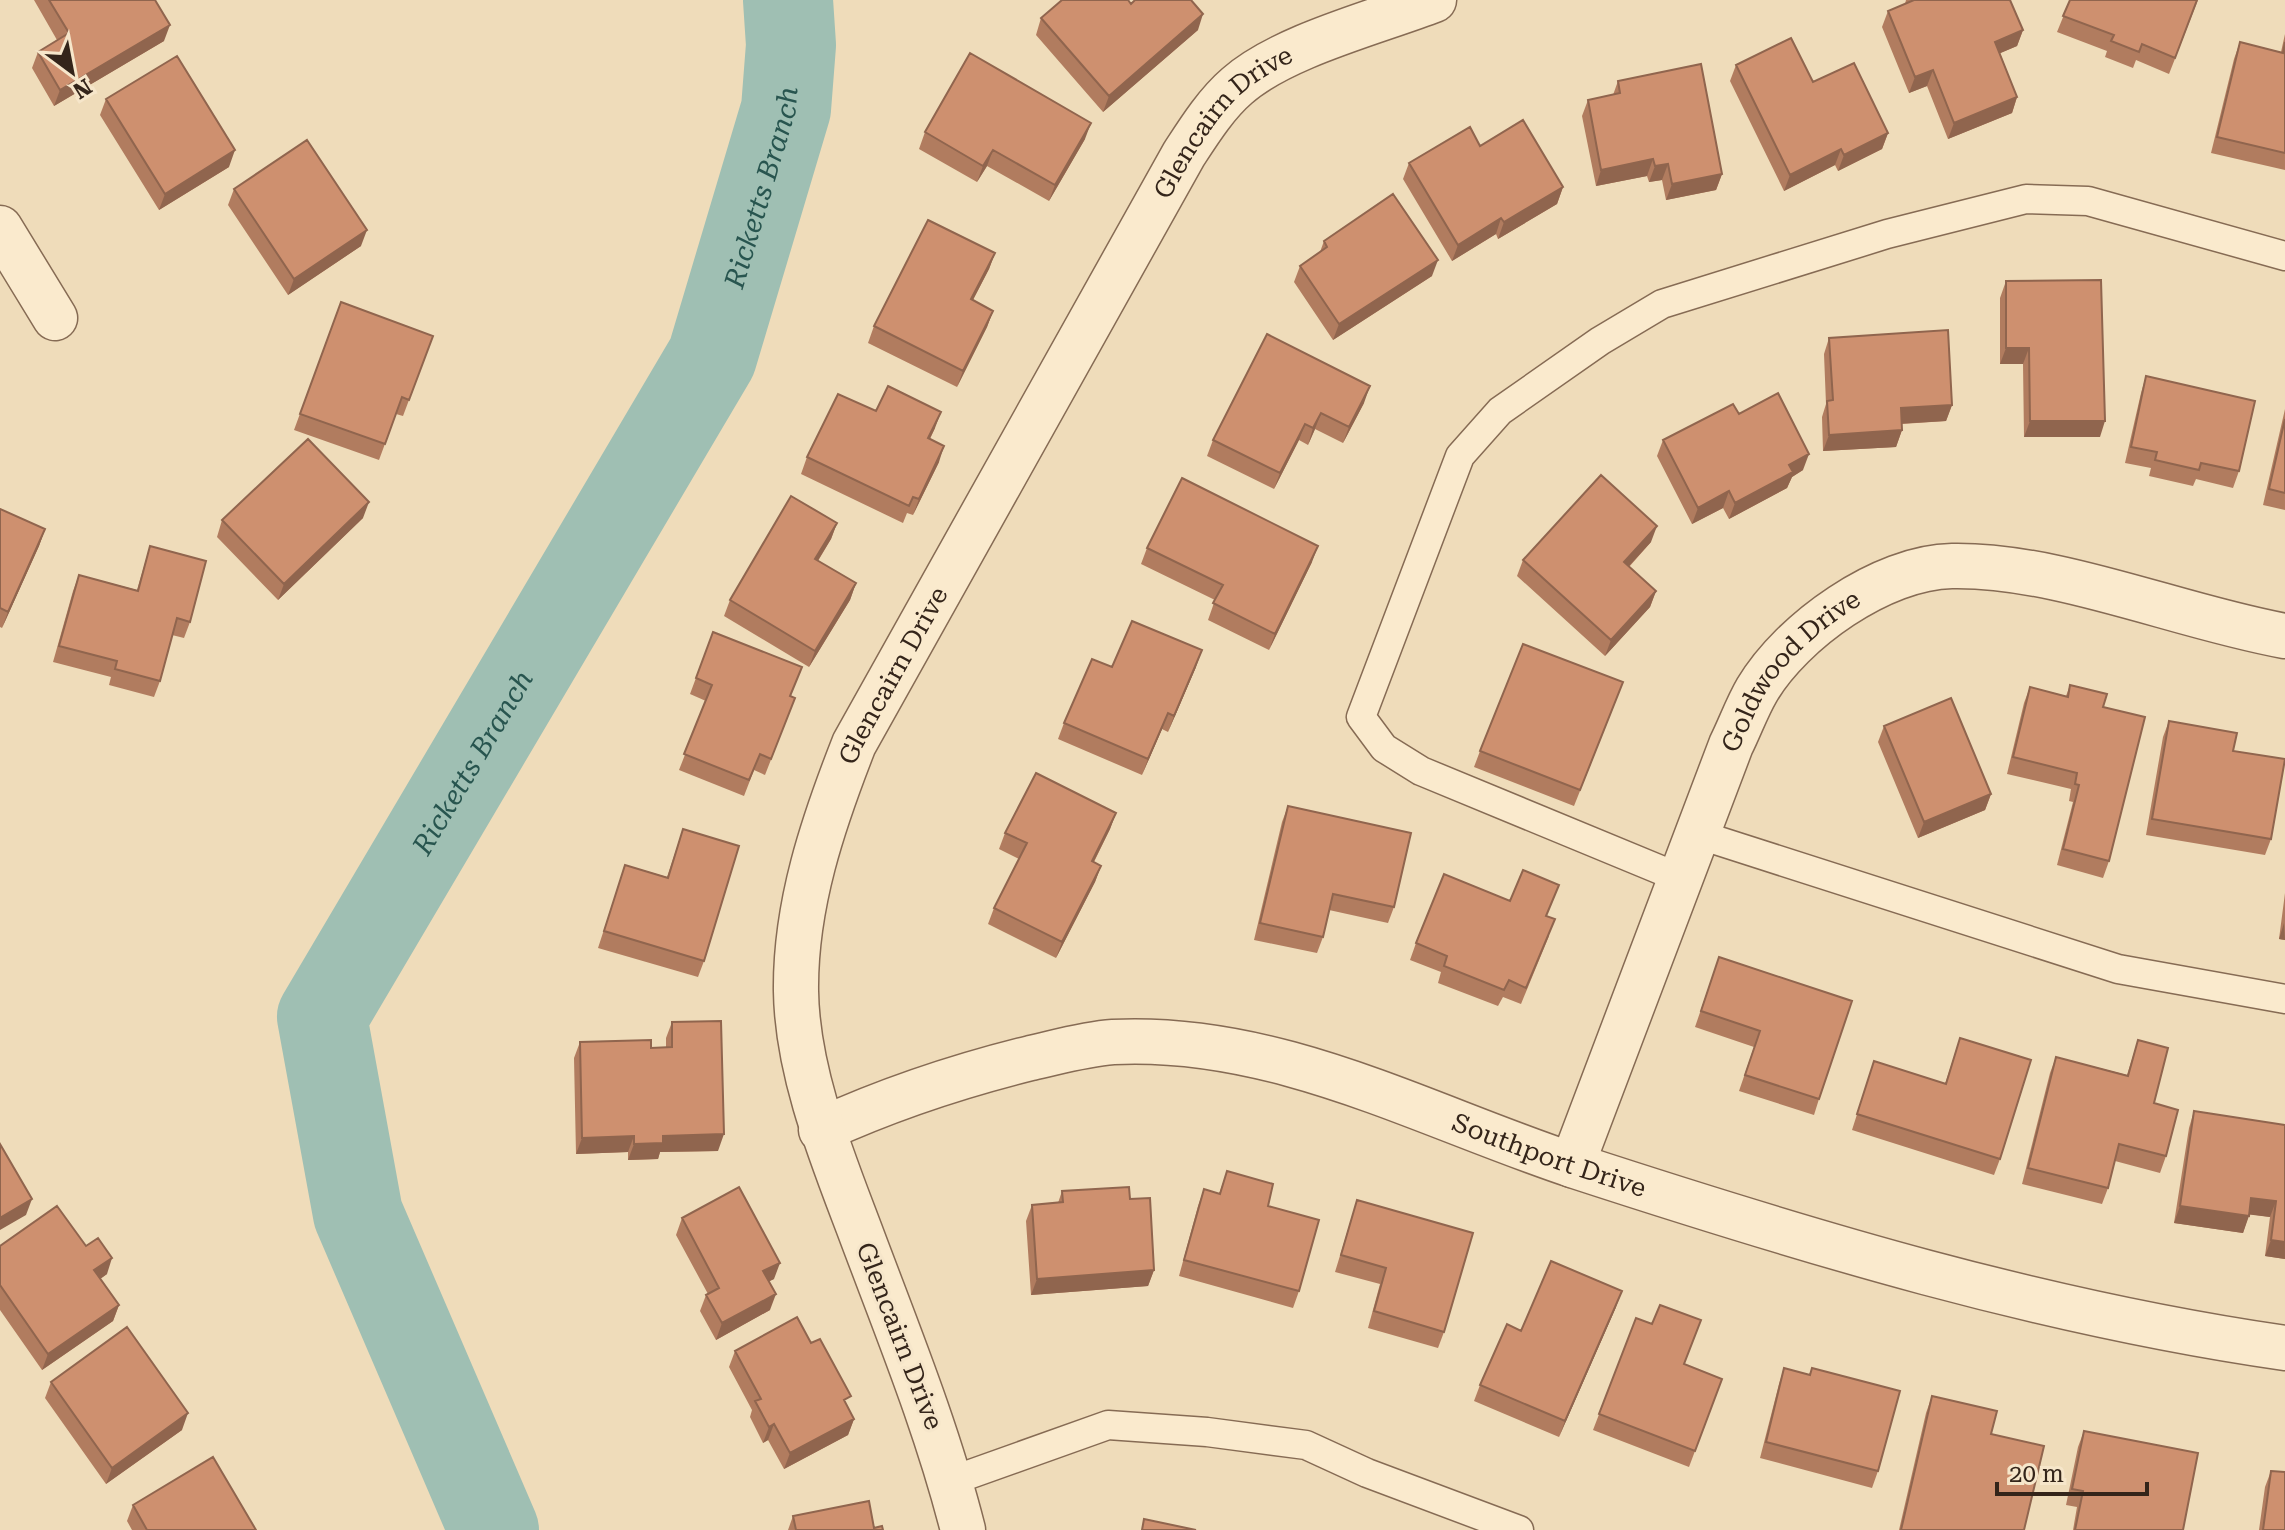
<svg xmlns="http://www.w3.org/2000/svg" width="2285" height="1530" font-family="'Roboto Serif',serif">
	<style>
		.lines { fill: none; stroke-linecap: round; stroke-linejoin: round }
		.river { stroke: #9fbfb3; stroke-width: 90 }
		.lane-casing { stroke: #866b54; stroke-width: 31 }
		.street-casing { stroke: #866b54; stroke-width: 47 }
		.lane { stroke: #faeacd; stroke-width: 28 }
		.street { stroke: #faeacd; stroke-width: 44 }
		.wall { fill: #b17c5f }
		.shaded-wall { fill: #90654e }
		.building { fill: #ce906f; stroke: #90654e; stroke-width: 2 }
		.labels { text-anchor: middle; stroke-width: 6; stroke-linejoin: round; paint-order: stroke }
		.street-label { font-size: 26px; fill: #34251a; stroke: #f6e6ca }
		.water-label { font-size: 28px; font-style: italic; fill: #28554f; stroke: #f6e6ca }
	</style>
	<rect width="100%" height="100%" fill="#efdcba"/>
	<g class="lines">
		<!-- river -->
		<path class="river" id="s1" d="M494,1530l-136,-316 -36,-197 390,-660 74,-248 5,-64 -3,-45"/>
		<defs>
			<path id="lane" d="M1697,834l421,135 167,30
				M1680,878l-259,-107 -37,-23 -23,-31 99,-261 40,-45 100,-70 62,-37 225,-70 139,-35 62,2 197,55
				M951,1481l157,-56 99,7 99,13 61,28 152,57"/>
			<g id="street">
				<path d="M0,228l55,90"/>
				<path id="s2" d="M821,1130c68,-31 137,-54 210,-72 27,-6 54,-14 82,-16 165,-8 311,74 462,124 233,76 467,147 710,182"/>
				<path id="s3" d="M1572,1165l159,-420c9,-18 16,-38 26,-55 35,-59 125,-123 195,-124 105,-2 227,51 333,70"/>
				<path id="s4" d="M963,1530c-26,-103 -66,-200 -103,-299 -28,-74 -63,-159 -64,-240 -1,-86 27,-168 58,-247l330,-590c15,-23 32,-50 53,-68 45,-40 140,-64 197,-86"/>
			</g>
		</defs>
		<!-- lane casing -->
		<use href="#lane" class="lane-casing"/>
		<!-- street casing -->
		<use href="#street" class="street-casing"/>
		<!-- lane -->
		<use href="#lane" class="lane"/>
		<!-- street -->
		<use href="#street" class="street"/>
	</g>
	<!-- wall -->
	<path class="wall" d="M34,0h121l9,41 -110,65 -22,-38 6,-16 19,-12z
		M1906,0h104l13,30 -6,16 -17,7 17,44 -5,16 -64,26 -21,-53 -18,7 -27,-66 6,-16 17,-7z
		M2070,0h128l-29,74 -33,-14 -3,8 -28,-11 2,-6 -50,-19z
		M1131,4l67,26 -95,82 -67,-77 5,-17z
		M2285,34v136l-74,-17 23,-94 6,-17 41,10z
		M1736,65l77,17 75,51 -6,16 -44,22 -3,-6 -51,26 -54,-110z
		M1618,81l104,93 -6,16 -50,10 -4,-20 -13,2 -2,-6 -51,10 -14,-70 6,-16 25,-5z
		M106,99l123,68 -70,43 -59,-95z
		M925,132l160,7 -36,62 -62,-35 -10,16 -58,-33z
		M1480,146l83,41 -6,17 -59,35 -2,-5 -44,27 -49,-82 6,-16z
		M234,189l127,57 -73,49 -60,-90z
		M1324,241l108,35 -99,64 -39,-58 6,-16 20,-14z
		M995,253l-6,16 -16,31 20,11 -6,16 -30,60 -89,-44 6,-17z
		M2006,281l94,156h-76l-1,-73h-23v-66z
		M341,302l92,34 -30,80 -7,-2 -17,46 -85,-30z
		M1829,338l123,67 -6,16 -44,3v6l-6,17 -73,4 -1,-34 4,-13 -2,-50z
		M2146,376l93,95 -6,17 -37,-9 -3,7 -44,-10 2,-8 -26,-5 16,-70z
		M1364,403l-21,40 -28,-14 -7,16 -9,-5 -25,49 -67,-33 6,-16z
		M2285,409v101l-22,-5z
		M876,411l59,17 -5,11 9,23 -26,53 -6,-2 -4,10 -102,-49 6,-17z
		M1739,414l64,56 -11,7 -5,11 -58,31 -6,-11 -31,16 -35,-68 6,-16z
		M0,509l45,20 -6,17 -37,82 -2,-1z
		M363,518l-85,82 -61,-63 5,-17z
		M837,523l-6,16 -13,22 38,22 -6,17 -41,67 -85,-51 6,-16z
		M1651,542l-22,25 27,24 -6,16 -45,49 -88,-80 6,-16z
		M150,546l40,76 -6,16 -12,-3 -12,46 -6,16 -45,-12 2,-8 -58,-15 20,-71 6,-16 58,15z
		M1147,548l165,14 -43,88 -61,-30 7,-20 -74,-36z
		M713,632l77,64 5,2 -30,77 -11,-5 -10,26 -65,-26 27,-69 -16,-7z
		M1112,667h84l-28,65 -6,-3 -20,46 -84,-36 6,-16z
		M2070,685l33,22 6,154 -6,17 -46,-13 16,-63 -4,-1 2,-12 -64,-15 17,-71 6,-16 36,9z
		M1617,698l-43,108 -100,-39 6,-16z
		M2169,721l64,30 38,88 -6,16 -119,-20 17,-98z
		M1884,726l107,68 -6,16 -67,28 -40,-96z
		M1288,806l106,101 -6,16 -59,-13 -6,27 -6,16 -63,-13 28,-118z
		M1116,813l-6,16 -16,33 7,4 -6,16 -39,76 -68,-34 6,-16 25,-49 -20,-10 6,-16z
		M683,829l21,132 -6,16 -100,-29 27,-83 42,12z
		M2285,893v47l-6,-1z
		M1547,916l2,20 -28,68 -18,-7 -5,9 -60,-23 3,-11 -31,-12 6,-17z
		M1719,957l100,142 -5,16 -75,-24 15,-44 -59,-20z
		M672,1022l46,129 -58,1 -2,7 -30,1v-8l-52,2 -2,-96 6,-16 71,6 15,-1v-9z
		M1960,1038l40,121 -6,16 -142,-45 22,-69 71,23z
		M2138,1040l28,116 -6,17 -45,-12 -7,27 -6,16 -80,-20 28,-111 6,-16 71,18z
		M2194,1111l91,14v134l-20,-3 5,-39 -21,-3 -6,19 -69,-10 15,-95z
		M1227,1171l41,35 31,85 -6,17 -114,-32 19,-70 6,-17 15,5z
		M1062,1191l68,8 24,71 -6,16 -117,9 -5,-74 6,-16 26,-2z
		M1357,1200l87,132 -6,16 -70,-20 12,-44 -45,-12z
		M682,1218l92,61 -5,2 1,29 -54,30 -16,-29 6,-16 2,-1 -32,-59z
		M0,1246l107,28 -7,5 19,26 -6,16 -71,49 -42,-60z
		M1616,1307l-57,130 -85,-36 6,-16 41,-54z
		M1636,1318l48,46 38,15 -33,88 -96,-37z
		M811,1343l43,76 -6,16 -64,34 -16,-29 -5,3 -13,-26 2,-7 -23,-43 6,-16z
		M1784,1368l26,7 2,-7 66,103 -6,17 -112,-30 19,-74z
		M51,1382l131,48 -76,54 -61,-86z
		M1932,1396l59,38 33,96h-125l27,-117z
		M2084,1431l99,99h-110l4,-23 -11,-2 12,-58z
		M2271,1471l14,59h-26l6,-43z
		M133,1505l123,25h-124l-5,-9z
		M793,1516l81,12 9,2h-95z"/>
	<!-- shaded-wall -->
	<path class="shaded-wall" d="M1203,14l-5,16 -95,82 6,-16z
		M170,25l-6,16 -110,65 6,-16z
		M2023,30l-6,16 -28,12 6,-16z
		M1933,70l-6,16 -18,7 6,-16z
		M2017,97l-5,16 -64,26 6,-16z
		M1091,123l-6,16 -36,62 6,-16z
		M1888,133l-6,16 -44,22 6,-16z
		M1841,149l-6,16 -51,26 6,-16z
		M235,150l-6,17 -70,43 6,-16z
		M993,150l-6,16 -10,16 6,-16z
		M1653,159l-6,17 -51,10 5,-16z
		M1668,164l-6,16 -13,2 6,-16z
		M1722,174l-6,16 -50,10 6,-16z
		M1563,187l-6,17 -59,35 6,-17z
		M1501,218l-5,16 -44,27 6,-16z
		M367,230l-6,16 -73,49 6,-16z
		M995,253l-6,16 -24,46 6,-16z
		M1438,260l-6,16 -99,64 6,-16z
		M993,311l-6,16 -30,60 6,-16z
		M2006,348h23l-6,16h-23z
		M1370,386l-6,17 -21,40 6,-16z
		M1952,405l-6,16 -51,3 6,-16z
		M941,412l-6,16 -13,26 6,-16z
		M1321,413l-6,16 -7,16 5,-17z
		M2030,421h75l-5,16h-76z
		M1305,424l-6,16 -25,49 6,-16z
		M1902,430l-6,17 -73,4 6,-16z
		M944,446l-5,16 -26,53 6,-16z
		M1809,454l-6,16 -11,7 -5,11 -58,31 6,-16 54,-38z
		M1729,491l-6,17 -31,16 6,-16z
		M369,502l-6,16 -85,82 6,-16z
		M837,523l-6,16 -22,36 6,-16z
		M1657,526l-6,16 -33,36 6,-16z
		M45,529l-6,17 -37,82 6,-16z
		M1318,546l-6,16 -43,88 6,-16z
		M856,583l-6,17 -41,67 6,-16z
		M1656,591l-6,16 -45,49 6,-16z
		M1202,650l-6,17 -28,65 6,-16z
		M1168,713l-6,16 -20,46 6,-16z
		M1991,794l-6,16 -67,28 6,-16z
		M1116,813l-6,16 -24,48 6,-16z
		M1101,866l-6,16 -39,76 6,-16z
		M2284,923l1,17 -6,-1z
		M724,1134l-6,17 -58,1 -2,7 -30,1 6,-16 29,-8z
		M634,1136l-6,16 -52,2 6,-16z
		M2251,1198l25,3 -6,16 -25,-3z
		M32,1199l-6,16 -26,15v-12z
		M2180,1206l69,10 -6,17 -69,-10z
		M2271,1240l14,2v17l-20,-3z
		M112,1258l-5,16 -18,13 5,-17z
		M780,1263l-6,16 -16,8 5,-16z
		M1154,1270l-6,16 -117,9 6,-16z
		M1622,1291l-6,16 -57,130 6,-16z
		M776,1294l-6,16 -54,30 6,-17z
		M119,1305l-6,16 -71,49 6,-16z
		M188,1413l-6,17 -76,54 6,-16z
		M854,1419l-6,16 -64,34 6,-16z
		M774,1424l-6,16 -5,3 6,-16z"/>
	<!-- building -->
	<path class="building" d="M49,0h106l15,25 -110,65 -22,-38 31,-19z
		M1062,0h66l3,4 4,-4h56l12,14 -94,82 -68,-78z
		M1914,0h96l13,30 -28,12 22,55 -63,26 -21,-53 -18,7 -27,-66z
		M2070,0h127l-22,58 -33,-14 -3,8 -28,-11 3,-6 -51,-19z
		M1791,38l22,44 41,-19 34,70 -44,22 -3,-6 -51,26 -54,-110z
		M2240,42l43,11 2,-11v111l-68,-16z
		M970,53l121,70 -36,62 -62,-35 -10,16 -58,-34z
		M177,56l58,94 -70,44 -59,-95z
		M1701,64l21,110 -50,10 -4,-20 -13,2 -2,-7 -52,11 -13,-70 32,-7 -2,-12z
		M1523,120l40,67 -59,35 -3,-4 -43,27 -49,-82 61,-36 10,19z
		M307,140l60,90 -73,49 -60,-90z
		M1393,194l45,66 -99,64 -39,-58 27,-19 -3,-6z
		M928,220l67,33 -24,46 22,12 -30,60 -89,-45z
		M2101,280l4,141h-75l-1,-73h-23v-67z
		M341,302l92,34 -24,64 -7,-3 -17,47 -85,-30z
		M1948,330l4,75 -51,3 1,22 -73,5 -2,-34 6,-1 -4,-62z
		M1267,334l103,52 -21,41 -28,-14 -8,15 -8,-4 -25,49 -67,-33z
		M2146,376l109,25 -16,70 -38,-8 -2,7 -44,-10 2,-8 -26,-5z
		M888,386l53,26 -13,26 16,8 -25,53 -6,-2 -4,9 -102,-49 31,-63 38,17z
		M1778,393l31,61 -20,11 4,7 -58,31 -6,-12 -31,17 -35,-68 70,-36 6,10z
		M2285,419v74l-16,-4z
		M308,439l61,63 -85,82 -62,-64z
		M1601,475l56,51 -33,36 32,29 -45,49 -88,-80z
		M1182,478l136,68 -43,88 -62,-31 10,-18 -76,-37z
		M791,496l46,27 -22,36 41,24 -41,68 -85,-51z
		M0,509l45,20 -37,83 -8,-4z
		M150,546l56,15 -16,61 -13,-4 -17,63 -45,-12 2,-8 -58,-15 20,-71 59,16z
		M1132,621l70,29 -28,66 -6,-3 -20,46 -84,-36 28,-64 20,8z
		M713,632l89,35 -12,29 5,2 -24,61 -11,-5 -11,26 -65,-26 28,-69 -16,-7z
		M1523,644l100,38 -43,108 -100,-39z
		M2070,685l37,9 -4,13 42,10 -36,144 -46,-12 16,-64 -4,-1 2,-11 -64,-16 17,-70 38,10z
		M1951,698l40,96 -67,28 -40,-96z
		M2169,721l68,12 -4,18 52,8 -14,80 -119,-20z
		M1036,773l80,40 -24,48 9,5 -39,76 -68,-34 33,-65 -22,-10z
		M1288,806l123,27 -17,74 -61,-13 -10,43 -63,-14z
		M683,829l56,17 -35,115 -100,-30 21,-66 43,13z
		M1523,870l36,15 -13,31 9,3 -29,69 -17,-8 -5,10 -60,-24 3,-10 -31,-13 28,-69 66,27z
		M1719,957l133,44 -33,98 -74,-24 15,-44 -59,-20z
		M721,1021l3,113 -61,2v7l-29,1v-8l-52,2 -2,-96 71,-2v8l21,-1v-25z
		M1960,1038l71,22 -31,99 -143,-45 17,-53 72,23z
		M2138,1040l30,8 -14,55 24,7 -12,46 -47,-12 -11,44 -80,-20 28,-111 72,19z
		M2194,1111l91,14v117l-14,-2 5,-39 -25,-3 -2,18 -69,-10z
		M0,1144l32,55 -32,19z
		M1227,1171l46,13 -5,22 51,14 -20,71 -115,-31 20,-71 16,5z
		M739,1187l41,76 -17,8 13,23 -54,29 -16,-28 13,-7 -37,-70z
		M1129,1187l1,12 20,-1 4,72 -117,9 -5,-74 31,-3 -1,-11z
		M1357,1200l116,33 -29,99 -70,-21 12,-43 -45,-13z
		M57,1206l29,40 12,-8 14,20 -18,12 25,35 -71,49 -48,-69v-39z
		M1551,1261l71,30 -57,130 -85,-36 27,-61 14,7z
		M1660,1305l41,15 -17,44 38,15 -27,72 -96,-37 37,-96 16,6z
		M797,1317l14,26 9,-4 31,57 -7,4 10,19 -64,34 -16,-29 -5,3 -14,-26 6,-2 -26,-48z
		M127,1327l61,86 -76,55 -61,-86z
		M1784,1368l26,7 2,-7 88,23 -22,80 -112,-29z
		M1932,1396l65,15 -6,23 53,12 -20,84h-123z
		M2084,1431l114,22 -15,77h-108l8,-39 -11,-2z
		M213,1457l43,73h-109l-14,-25z
		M2271,1471l14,1v58h-22z
		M869,1501l5,27 8,-2 1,4h-87l-3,-14z
		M1144,1519l52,11h-54z"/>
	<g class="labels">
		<!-- street labels -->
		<g class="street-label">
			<text dy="9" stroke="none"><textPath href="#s4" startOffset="1548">Glencairn Drive</textPath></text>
			<text dy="9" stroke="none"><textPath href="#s4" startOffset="900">Glencairn Drive</textPath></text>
			<text dy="9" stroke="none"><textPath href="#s3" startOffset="546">Goldwood Drive</textPath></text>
			<text dy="9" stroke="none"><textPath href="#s2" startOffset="760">Southport Drive</textPath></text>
			<text transform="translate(900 1336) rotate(69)" y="9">Glencairn Drive</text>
		</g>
		<!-- water labels -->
		<g class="water-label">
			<text dy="10" stroke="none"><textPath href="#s1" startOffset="1488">Ricketts Branch</textPath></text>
			<text dy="10" stroke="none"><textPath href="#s1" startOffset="840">Ricketts Branch</textPath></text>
		</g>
	</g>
	<!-- north arrow -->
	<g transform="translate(72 72) rotate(148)" stroke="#f6e6ca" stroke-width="6" paint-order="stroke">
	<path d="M0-6L14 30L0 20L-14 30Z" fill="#34251a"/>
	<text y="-12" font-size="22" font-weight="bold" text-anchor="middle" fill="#34251a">N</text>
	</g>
	<!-- scale -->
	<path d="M1997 1482v12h150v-12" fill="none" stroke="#34251a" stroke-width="4"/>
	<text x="2009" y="1482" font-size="24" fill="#34251a" stroke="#f6e6ca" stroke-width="6" paint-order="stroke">20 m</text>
</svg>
